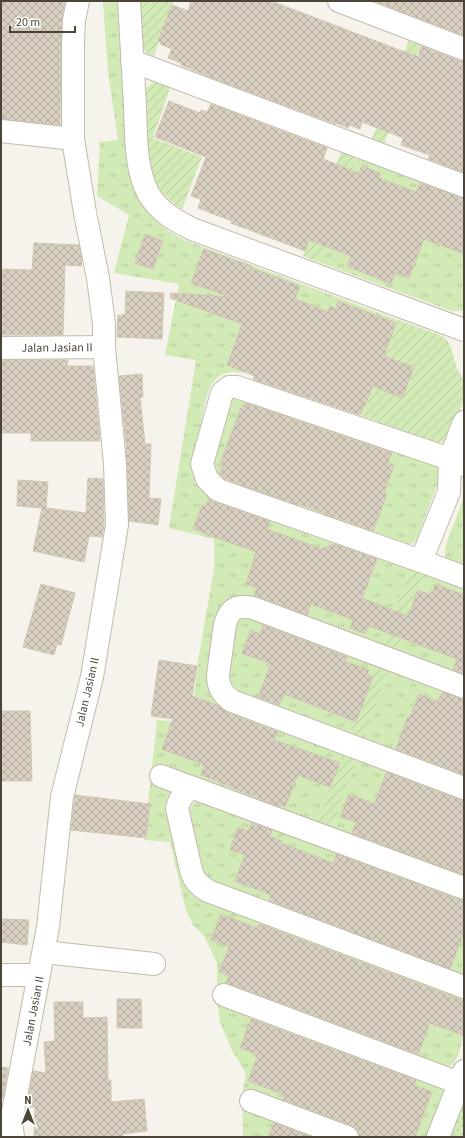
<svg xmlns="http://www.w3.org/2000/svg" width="465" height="1138" font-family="'Source Sans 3',sans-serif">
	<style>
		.grass { fill: url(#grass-tufts) }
		.park { fill: url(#park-dots) }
		.garden { fill: url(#garden-furrows) }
		.building { fill: url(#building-cross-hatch); stroke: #d3c7b4 }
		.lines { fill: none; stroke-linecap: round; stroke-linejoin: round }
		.minor-casing { stroke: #c2bbae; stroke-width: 24 }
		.minor { stroke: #fff; stroke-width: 22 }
		.labels { text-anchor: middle; stroke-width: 3; stroke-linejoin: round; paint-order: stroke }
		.street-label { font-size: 12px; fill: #4b4439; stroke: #fff }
	</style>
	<defs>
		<pattern id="grass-tufts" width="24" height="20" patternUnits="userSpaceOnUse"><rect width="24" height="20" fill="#d2eab5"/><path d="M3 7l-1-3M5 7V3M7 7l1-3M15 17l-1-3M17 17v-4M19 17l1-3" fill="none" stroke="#b6ca9c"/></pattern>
		<pattern id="park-dots" width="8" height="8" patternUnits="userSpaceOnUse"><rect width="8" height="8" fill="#d2eab5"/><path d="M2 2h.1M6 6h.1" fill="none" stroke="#b6ca9c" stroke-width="1.8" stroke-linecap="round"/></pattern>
		<pattern id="garden-furrows" width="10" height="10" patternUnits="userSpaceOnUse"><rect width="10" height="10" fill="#d2eab5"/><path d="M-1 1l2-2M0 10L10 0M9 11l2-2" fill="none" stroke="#b6ca9c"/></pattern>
		<pattern id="building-cross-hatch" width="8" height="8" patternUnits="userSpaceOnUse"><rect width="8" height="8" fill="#d8cfc1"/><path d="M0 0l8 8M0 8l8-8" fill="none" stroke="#b1aa9e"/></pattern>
	</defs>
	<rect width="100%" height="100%" fill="#f6f3ec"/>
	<!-- grass -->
	<path class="grass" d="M103,1h17l21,200c12,20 26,31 46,40l211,79 -36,96 -112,-42c-40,-10 -43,17 -48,47 -3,17 -5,33 -6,50l214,97 -28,79 -137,-49 -36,84 134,70 -26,72 -144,-34 15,99 7,6 10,5 259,97c0,19 1,66 -17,70l-5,21 3,8 -15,41h-58l-123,-46 72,46h-78l-1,-42 4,-22 -15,-24 -11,-27 -3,-22v-37l-13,-27 -11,-11 -7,-15 -16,-68 -26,-2 13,-120 34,3 7,-62 16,-93v-29l-45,-11 27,-168 -31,-5 14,-71 -65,-11 15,-58 -32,-19 3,-54 18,-2 -10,-68z
		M358,155l106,40v116h-12l-134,-49z
		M228,394l207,71 4,4v11l-23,61 -7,4h-10l-179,-67 -7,-10v-4z
		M464,497v72l-17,-9 -2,-5v-8z
		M424,573l40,15v89l-68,-25z
		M245,616l130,47 -26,72 -114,-42 -7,-8 9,-65z
		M389,669l75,27v82l-101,-37z
		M357,757l107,40v82l-132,-49z
		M198,800l266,98v80l-260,-100 -16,-65 4,-8z"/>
	<!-- park -->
	<path class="park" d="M464,1099v38h-14z"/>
	<!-- garden -->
	<path class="garden" d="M138,1h36l-20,55 -7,-3 -5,-5z
		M410,37l12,4 -38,103 -12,-5z
		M162,81l9,4 -18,53 49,19 -20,52c-17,-9 -32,-30 -35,-49 -3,-22 -1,-48 -2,-71l7,-6z
		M342,149l16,6 -40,107 -15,-6z
		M398,320l42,15 7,5 4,7 6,22 7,11v19l-13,35 -6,7 -8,2 -4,-1 -71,-26z
		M410,568l14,5 -28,79 -14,-5z
		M375,663l14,6 -26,72 -14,-6z
		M343,752l14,5 -25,73 -15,-6z"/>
	<!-- building -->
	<path class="building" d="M3,1h62l-3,18 -1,22 -1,84 -59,-6v-101z
		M191,1h80l147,56 3,-11 39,15h4v112l-36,-14 2,-4 -29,-10 2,-7 -41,-16 -2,7 -11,-4 -1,3 -12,-5v1l-116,-43 -39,-16v-2l-13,-5 4,-9 -12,-5 1,-2 -3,-1 14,-36 16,6z
		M374,1h90v35z
		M169,101l31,12 1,-3 6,2 4,-8 116,44 -4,11 30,12 6,2 3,-7 18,7 -1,5 37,14 4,-9 44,15v56l-40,-15 -15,39 -13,-5 -5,11 -44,-18 4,-10 -42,-16 -4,11 -74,-28 1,-2 -34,-13 3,-9 -10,-3 15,-39 -51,-20z
		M145,234l18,7 -10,28 -18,-6z
		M34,243l45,2 3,15 -1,6 -16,-1 -2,70h-61l-1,-55h1l1,-11 29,1z
		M204,249l48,17 -1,2 49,18 -5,13 33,13 2,-6 6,3 2,-8 58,22 -12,33 30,11 -12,31 -29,-12 -13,29 -107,-36 2,-3 -28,-11 15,-41 -72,-26 1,-5 59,4 -39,-14z
		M126,291l38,2 -2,46 -45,-2 1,-22h7z
		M2,360h66l-1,6h26l7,75h-69v-8h-30v-70h1z
		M142,374l1,23h-3l5,47h6l-2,54 12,1 -3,26 -29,-4 -3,-78 -7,-67z
		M245,403l147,50 -4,10 6,2 -10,27 3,2 -14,37 -74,-27 -1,1 -73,-26 -6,-5 4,-9 -3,-1 21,-56 2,1z
		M88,478l15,1 1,45 -2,13 -13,-1 -5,26 -51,-11 9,-43 -25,-2 1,-26 30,2 -2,26 40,5z
		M209,498l5,4 56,19 -3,8 54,20 13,-5 43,15 -15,39 46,18 10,-26 12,5 1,-4 2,1 2,-8 29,11v79l-11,-4 4,-11 -88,-33 -4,8 -15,-6 3,-8 -42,-16 -4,11 -53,-20 3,-7 -11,-4 10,-32 -63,-23 9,-24 4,1z
		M41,584l34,9 -14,52 -4,-1 -3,11 -31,-8z
		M263,625l84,32 -2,4 24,9 -2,5 6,2 -17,45 -72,-28 -5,11 -21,-8 13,-33 -29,-11 9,-23 9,4z
		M159,660l38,6 -5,30 25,9 11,8 50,19 -4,8 66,23 -10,24 -32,-12 -13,32 -4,-2 -1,2 -79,-32 3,-10 -42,-16 11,-30 -22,-3z
		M443,692l21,7v76l-68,-26 12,-33 2,1 9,-23 18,7z
		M1,711h29l2,70h-31z
		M387,772l73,28h4v75l-112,-42 4,-11 -16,-5 9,-23 25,10z
		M75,795l75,9 -4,34 -75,-8z
		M251,823l21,7 -2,6 12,5 -1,2 52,20 3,-9 124,46h4v33l-14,36 -181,-68 2,-6 -36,-14 10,-26 -15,-5 8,-23 10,4z
		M221,914l36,14 2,-4 205,77v35l-34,-13 -12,31 -192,-71 3,-7 -10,-4 10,-25 -18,-7z
		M1,919l28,1 -2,25 -26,-3z
		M117,999h24l1,29h-25z
		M54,1002h29v16l24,-1 1,63h3v22l33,-3 3,32 -24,3v3h-89l1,-30h-5v-5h-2l5,-31 13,2 -2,-31 11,-1z
		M251,1019l165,61 -2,5 18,7 -17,45h-56l-2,-8 -6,-4 -68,-25 2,-5 -37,-14 10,-26 -18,-7z
		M1,1067l7,1 -5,30h-2z
		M274,1123l37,14h-43z"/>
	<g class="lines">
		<defs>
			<g id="minor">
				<path d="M78,1l-4,19 -1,22v97l12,74 13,65 6,46v23"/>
				<path d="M129,1c2,35 4,70 6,104 1,28 0,63 13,88 10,18 26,27 44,36l272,101"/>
				<path d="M339,1l125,48"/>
				<path d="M132,61l332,125"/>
				<path d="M1,131l72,8"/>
				<path id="s1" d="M1,348l103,-1 11,117 2,61 -25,152 -30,120 -14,130 -37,195 2,15"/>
				<path d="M464,465l-14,-6 -213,-72h-8l-7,6 -20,71 5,15 11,11 203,71 43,16"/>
				<path d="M421,561l28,-69 1,-33 14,-37"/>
				<path d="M464,687l-211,-79c-16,-3 -23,0 -28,16l-7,51c0,12 4,19 14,26l232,87"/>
				<path d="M161,776l303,112"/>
				<path d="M190,787c-6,7 -11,12 -13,21l14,62c3,11 8,15 17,21l256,96"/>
				<path d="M44,952l110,12"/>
				<path d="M1,975h38"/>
				<path d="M224,995l235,88"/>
				<path d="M251,1101l96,36"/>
				<path d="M438,1137l26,-66"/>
			</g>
		</defs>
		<!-- minor casing -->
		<use href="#minor" class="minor-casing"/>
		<!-- minor -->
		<use href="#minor" class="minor"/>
	</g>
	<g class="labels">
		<!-- street labels -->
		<g class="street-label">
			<text dy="4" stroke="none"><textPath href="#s1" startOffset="56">Jalan Jasian II</textPath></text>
			<text transform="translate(87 692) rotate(-77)" y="4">Jalan Jasian II</text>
			<text transform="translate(33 1011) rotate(-79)" y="4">Jalan Jasian II</text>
		</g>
	</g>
	<!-- border -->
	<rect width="465" height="1138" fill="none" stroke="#4b4439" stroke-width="4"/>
	<!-- north arrow -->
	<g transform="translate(28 1110)" stroke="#ffffff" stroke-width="3" paint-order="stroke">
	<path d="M0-3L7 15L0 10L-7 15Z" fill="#4b4439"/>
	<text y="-6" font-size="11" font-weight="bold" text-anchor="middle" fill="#4b4439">N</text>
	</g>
	<!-- scale -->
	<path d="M10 26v6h65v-6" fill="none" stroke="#4b4439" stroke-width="2"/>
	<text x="16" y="26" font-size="12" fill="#4b4439" stroke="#ffffff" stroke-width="3" paint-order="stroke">20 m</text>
</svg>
